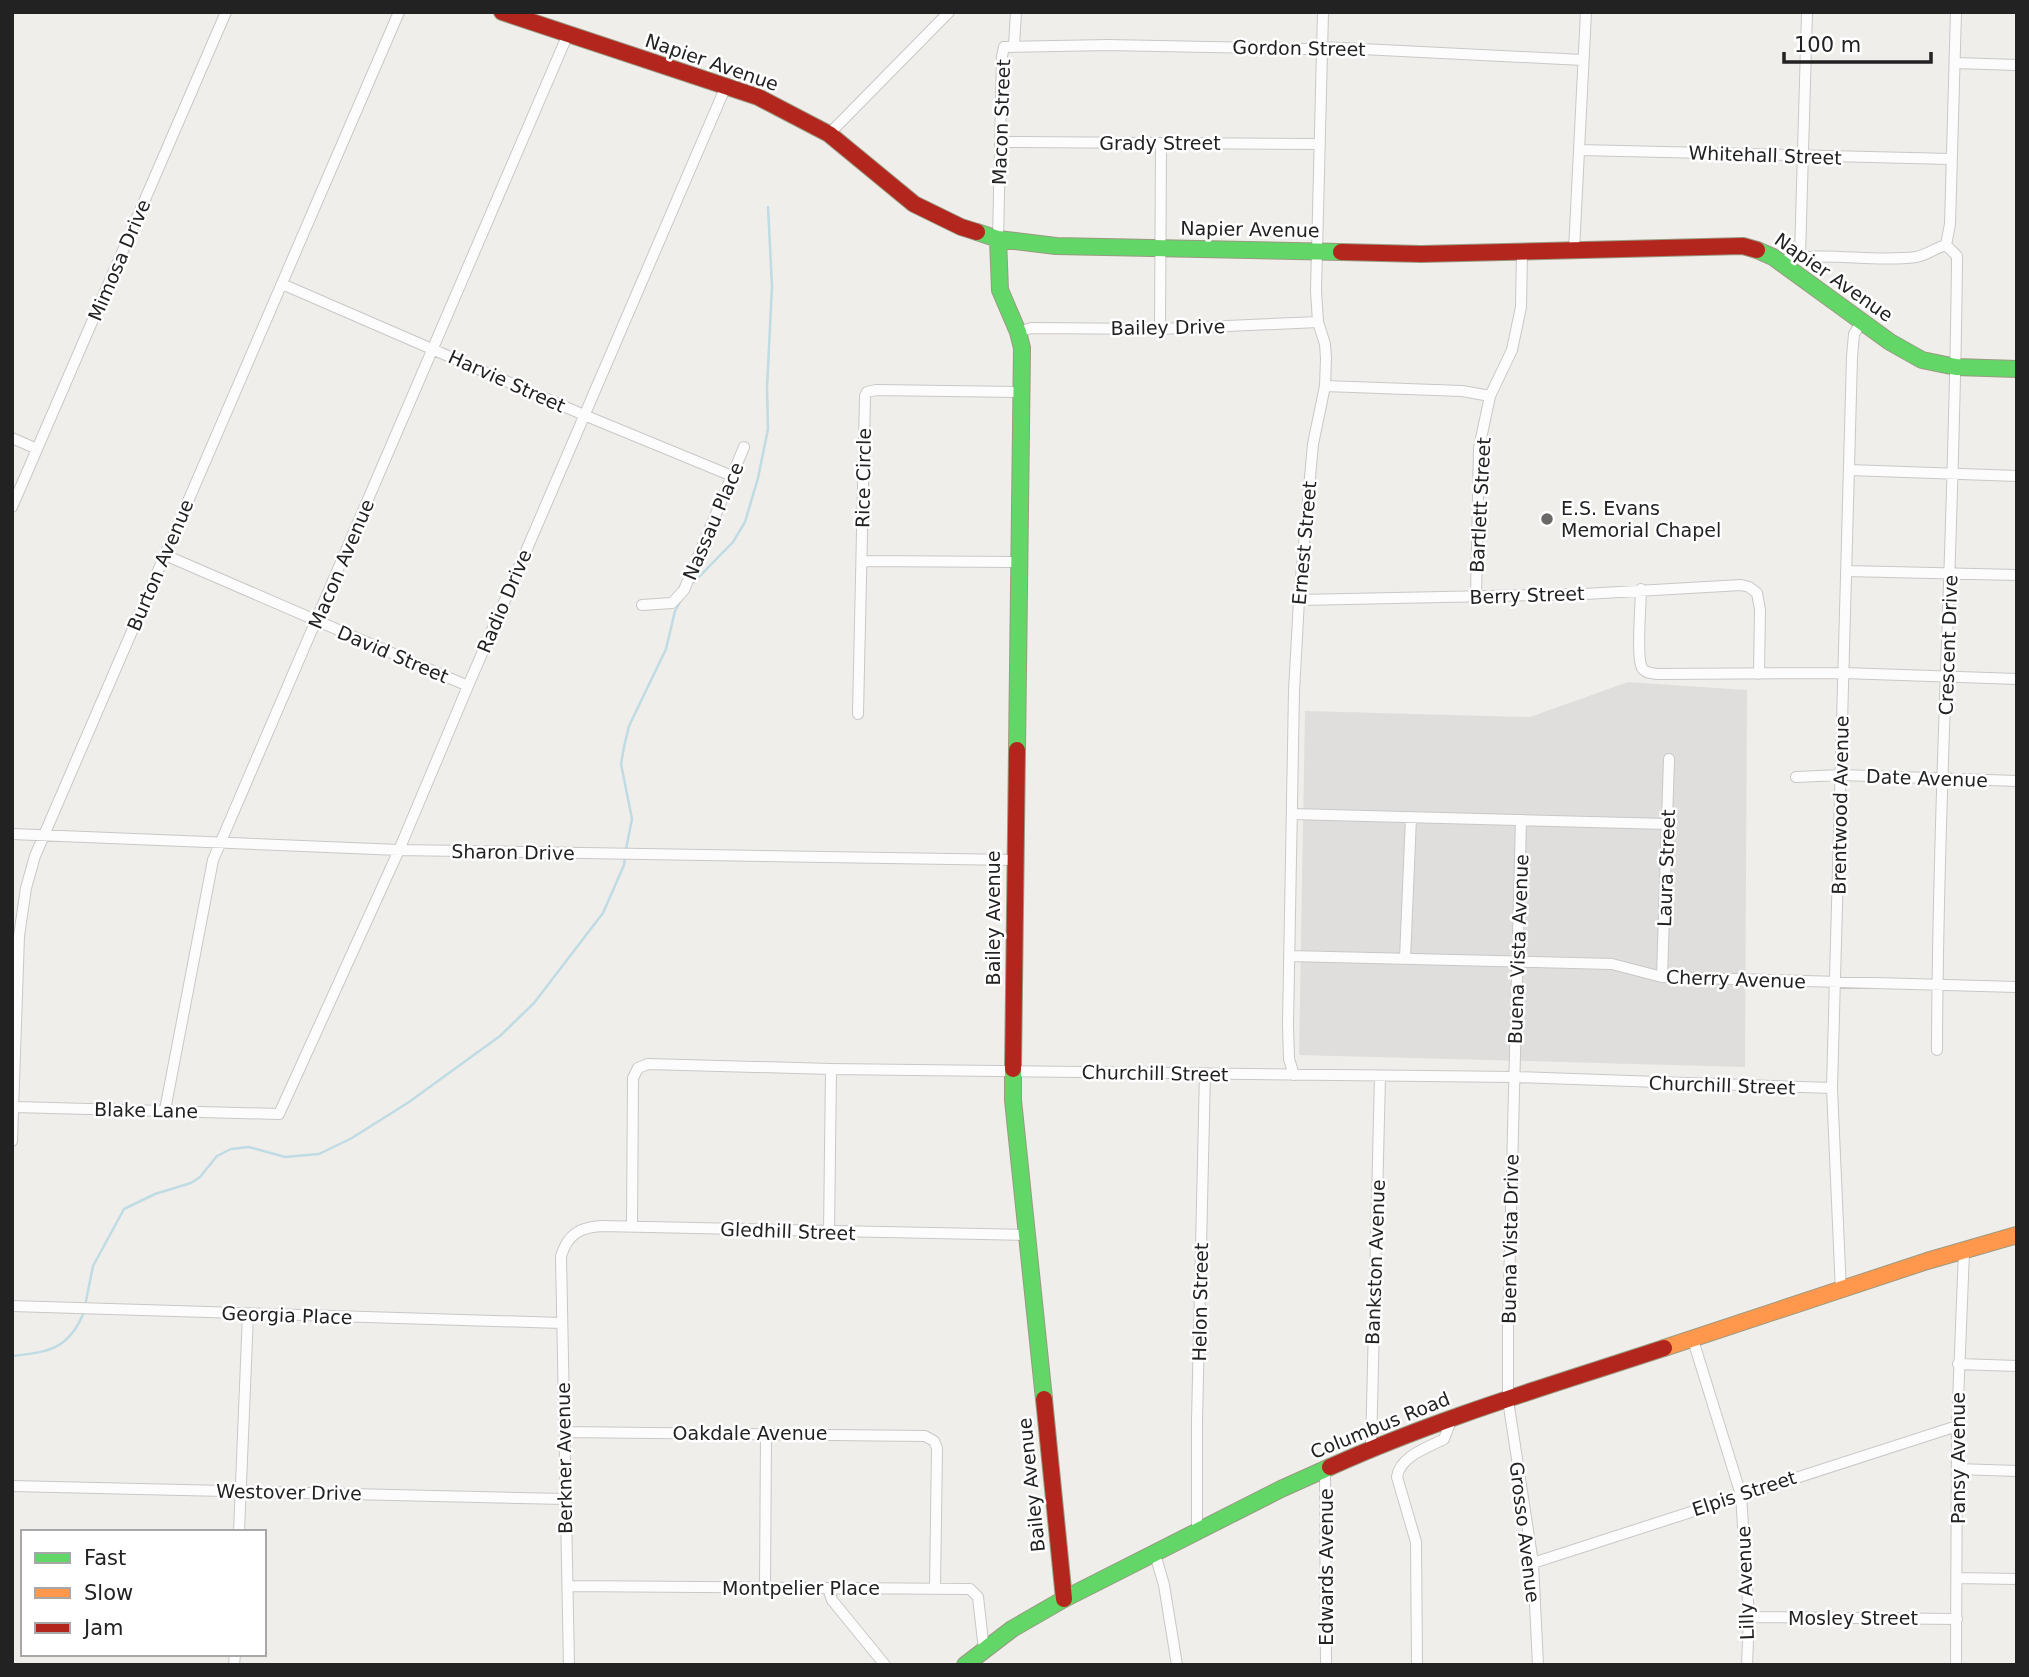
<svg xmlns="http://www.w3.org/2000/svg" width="2029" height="1677" font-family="'DejaVu Sans',sans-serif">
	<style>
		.residential { fill: #dfdedc }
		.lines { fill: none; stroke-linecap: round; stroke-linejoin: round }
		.stream { stroke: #bfdbe3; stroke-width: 2.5 }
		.street-casing { stroke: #c9c8c7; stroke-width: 12 }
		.fast-casing { stroke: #999a82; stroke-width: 18 }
		.slow-casing { stroke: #999a82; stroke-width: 18 }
		.jam-casing { stroke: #999a82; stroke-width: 18 }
		.street { stroke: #fdfcfc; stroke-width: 10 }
		.fast { stroke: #63d668; stroke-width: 16 }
		.slow { stroke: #ff974d; stroke-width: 16 }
		.jam { stroke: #b3261e; stroke-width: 16 }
		.poi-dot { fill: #6a6968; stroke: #fff; stroke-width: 2.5 }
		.labels { text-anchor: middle; stroke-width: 5; stroke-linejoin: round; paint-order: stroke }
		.street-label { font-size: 19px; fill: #222; stroke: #fff }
		.poi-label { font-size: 19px; fill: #222; stroke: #fff; text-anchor: start }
	</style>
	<rect width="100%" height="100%" fill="#f0eeeb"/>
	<!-- residential -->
	<path class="residential" d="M1628,682l119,8 -2,377 -446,-12 6,-344 225,6z"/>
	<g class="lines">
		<!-- stream -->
		<path class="stream" d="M693,583l40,-41 12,-20 13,-44 10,-49 -1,-41 5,-102 -4,-79
			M626,849l6,-30 -11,-55 3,-17 5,-21 37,-77 9,-38 6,-11
			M85,1306l8,-40 31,-57 31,-15 36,-11 9,-6 17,-21 14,-7 18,-2 36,10 34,-3 33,-16 57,-36 91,-66 34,-33 69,-90 21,-48 1,-9
			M13,1356c36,-4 56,-7 71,-44"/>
		<defs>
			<path id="street" d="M1014,45l2,-33
				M1955,63l62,2
				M829,134l120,-122
				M1000,142l320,2
				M1579,150l372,9
				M998,239l4,-183 2,-9 104,-2 198,4 16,-2 261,13
				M1946,245l4,-21 6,-212
				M1574,250l12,-238
				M1800,256l7,-244
				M1779,261c44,-11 91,2 137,-4 11,-2 19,-9 30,-12
				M282,284l302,131 148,61
				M1160,329l1,-186
				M1018,332l13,-4 129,1 158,-7
				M1325,386l137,5 28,5
				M12,438l25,11
				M1849,470l168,6
				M12,507l214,-495
				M165,555l303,131
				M862,561l158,1
				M1847,571l170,4
				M1641,589c0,15 -5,67 1,79 3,5 10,5 15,6l187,-1 173,6
				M1476,596l3,-148 11,-52 22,-46 9,-43 1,-55
				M1299,600l286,-6 156,-9 8,2 8,6 3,17 -1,64
				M642,605l30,-2 12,-13 60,-143
				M858,714l7,-318 2,-4 9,-2 145,2
				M1796,777l45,-2 176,6
				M1292,814l375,10
				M1521,820l-13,506v74l25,163 5,102
				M12,834l387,16 615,10
				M1289,956l323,8 50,13 355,10
				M1405,959l6,-142
				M1662,977l7,-218
				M1937,1050c1,-265 18,-529 20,-794l-11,-11
				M1294,1075l-5,-16 -1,-34 6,-334 5,-91 14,-156 12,-58 1,-28 -1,-14 -7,-22 -2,-31 7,-279
				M14,1107l265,7 120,-264 69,-164 258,-600
				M165,1110l48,-250 355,-826
				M12,1141l7,-205 7,-48 9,-32 364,-844
				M632,1226l1,-148 5,-10 10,-4 183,5 683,8 318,11
				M829,1232l2,-163
				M1841,1292l-9,-204 20,-731 2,-23 8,-13
				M12,1306l549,17
				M1693,1340l48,155 8,122 -2,48
				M1958,1364l59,2
				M564,1432l361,4 9,5 3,7 -2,141
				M1371,1448l9,-372
				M1325,1469l1,196
				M1957,1469l60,2
				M12,1486l553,13
				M1197,1531v-110l8,-348
				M239,1532l9,-218
				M1155,1554l9,31 13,80
				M1533,1563l424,-137
				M1957,1578l60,1
				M568,1586l402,3 8,8 6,53
				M765,1588l1,-155
				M828,1588l4,12 53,65
				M1749,1617l208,2
				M234,1665l1,-11
				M569,1665l-8,-409c7,-22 19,-29 41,-30l424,9
				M1417,1665l-1,-123 -19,-65c3,-21 30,-29 47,-38l8,-21
				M1956,1665l1,-239 7,-174"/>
			<path id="fast" d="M977,232l21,7 58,7 285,6
				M998,239l2,51 18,42 4,16 -5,402
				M1757,250l16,7 117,85 32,18 34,7 61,2
				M1013,1069v31l31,299
				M965,1665l47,-36 52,-30 217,-110 49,-22"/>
			<path id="slow" d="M1664,1348l263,-87 90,-26"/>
			<path id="jam" d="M502,12l256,85 71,37 85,70 47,23 16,5
				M1341,252l80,2 322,-8 14,4
				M1013,1069l4,-319
				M1044,1399l20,200
				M1330,1467c108,-49 222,-82 334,-119"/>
		</defs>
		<!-- street casing -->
		<use href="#street" class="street-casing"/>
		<!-- fast casing -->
		<use href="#fast" class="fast-casing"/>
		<!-- slow casing -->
		<use href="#slow" class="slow-casing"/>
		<!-- jam casing -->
		<use href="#jam" class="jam-casing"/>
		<!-- street -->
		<use href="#street" class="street"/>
		<!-- fast -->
		<use href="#fast" class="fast"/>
		<!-- slow -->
		<use href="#slow" class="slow"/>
		<!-- jam -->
		<use href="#jam" class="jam"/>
	</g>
	<!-- markers -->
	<circle class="poi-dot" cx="1547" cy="519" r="7"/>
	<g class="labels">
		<!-- street labels -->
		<g class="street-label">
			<text transform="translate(1299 48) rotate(1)" y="7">Gordon Street</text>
			<text transform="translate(712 62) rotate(19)" y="7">Napier Avenue</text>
			<text transform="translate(1001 122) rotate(-88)" y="7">Macon Street</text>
			<text x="1160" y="150">Grady Street</text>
			<text transform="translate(1765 155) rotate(2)" y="7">Whitehall Street</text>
			<text transform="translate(1250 229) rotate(1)" y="7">Napier Avenue</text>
			<text transform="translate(119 260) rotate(-67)" y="7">Mimosa Drive</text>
			<text transform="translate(1834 277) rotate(35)" y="7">Napier Avenue</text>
			<text transform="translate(1168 327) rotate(-1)" y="7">Bailey Drive</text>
			<text transform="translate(507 381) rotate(24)" y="7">Harvie Street</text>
			<text transform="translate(863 478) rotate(-89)" y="7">Rice Circle</text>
			<text transform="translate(1480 505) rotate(-87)" y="7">Bartlett Street</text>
			<text transform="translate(713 521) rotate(-67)" y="7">Nassau Place</text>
			<text transform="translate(1304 543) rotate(-85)" y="7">Ernest Street</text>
			<text transform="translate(341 564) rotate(-67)" y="7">Macon Avenue</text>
			<text transform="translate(160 565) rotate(-67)" y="7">Burton Avenue</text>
			<text transform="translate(1527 595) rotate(-2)" y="7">Berry Street</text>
			<text transform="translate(504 601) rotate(-67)" y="7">Radio Drive</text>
			<text transform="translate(1948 645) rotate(-88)" y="7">Crescent Drive</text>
			<text transform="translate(393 654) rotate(23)" y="7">David Street</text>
			<text transform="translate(1927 778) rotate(2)" y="7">Date Avenue</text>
			<text transform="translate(1840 805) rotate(-89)" y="7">Brentwood Avenue</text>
			<text transform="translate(513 852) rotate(1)" y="7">Sharon Drive</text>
			<text transform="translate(1666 868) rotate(-88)" y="7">Laura Street</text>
			<text transform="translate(993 918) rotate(-90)" y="7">Bailey Avenue</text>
			<text transform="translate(1518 949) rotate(-88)" y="7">Buena Vista Avenue</text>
			<text transform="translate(1736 979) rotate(2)" y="7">Cherry Avenue</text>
			<text transform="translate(1155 1073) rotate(1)" y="7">Churchill Street</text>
			<text transform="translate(1722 1085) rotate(2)" y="7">Churchill Street</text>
			<text transform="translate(146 1110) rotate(1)" y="7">Blake Lane</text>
			<text transform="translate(788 1231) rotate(2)" y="7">Gledhill Street</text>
			<text transform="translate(1510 1239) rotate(-89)" y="7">Buena Vista Drive</text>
			<text transform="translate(1375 1262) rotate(-88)" y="7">Bankston Avenue</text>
			<text transform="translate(1200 1302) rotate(-89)" y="7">Helon Street</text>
			<text transform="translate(287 1315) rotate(2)" y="7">Georgia Place</text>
			<text transform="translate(1380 1425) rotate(-22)" y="7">Columbus Road</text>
			<text x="750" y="1440">Oakdale Avenue</text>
			<text transform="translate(564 1458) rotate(-91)" y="7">Berkner Avenue</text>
			<text transform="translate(1958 1458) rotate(-90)" y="7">Pansy Avenue</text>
			<text transform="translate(1031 1485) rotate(-96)" y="7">Bailey Avenue</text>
			<text transform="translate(289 1492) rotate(1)" y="7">Westover Drive</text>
			<text transform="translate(1744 1493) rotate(-18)" y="7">Elpis Street</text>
			<text transform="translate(1525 1532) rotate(83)" y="7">Grosso Avenue</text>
			<text transform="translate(1326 1567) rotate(-90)" y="7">Edwards Avenue</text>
			<text transform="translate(1745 1583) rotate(-92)" y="7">Lilly Avenue</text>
			<text x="801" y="1595">Montpelier Place</text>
			<text x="1853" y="1625">Mosley Street</text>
		</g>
		<!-- poi labels -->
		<g class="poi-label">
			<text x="1561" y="515">E.S. Evans<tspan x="1561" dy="22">Memorial Chapel</tspan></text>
		</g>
	</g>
	<!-- border -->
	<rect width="2029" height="1677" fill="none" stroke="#222222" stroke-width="28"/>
	<!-- legend -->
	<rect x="21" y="1530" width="245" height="126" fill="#ffffff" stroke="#a7a7a7" stroke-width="2"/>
	<rect x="35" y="1553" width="35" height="10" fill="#63d668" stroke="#a7a7a7" stroke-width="2"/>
	<text x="84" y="1565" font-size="21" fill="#222222">Fast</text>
	<rect x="35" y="1588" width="35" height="10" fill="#ff974d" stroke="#a7a7a7" stroke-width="2"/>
	<text x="84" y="1600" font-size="21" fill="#222222">Slow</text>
	<rect x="35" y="1623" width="35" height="10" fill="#b3261e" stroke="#a7a7a7" stroke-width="2"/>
	<text x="84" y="1635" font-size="21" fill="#222222">Jam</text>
	<!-- scale -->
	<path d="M1784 52v10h147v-10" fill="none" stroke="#222222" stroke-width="3.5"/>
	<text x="1794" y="52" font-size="21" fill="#222222" stroke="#ffffff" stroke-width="5" paint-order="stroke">100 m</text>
</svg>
